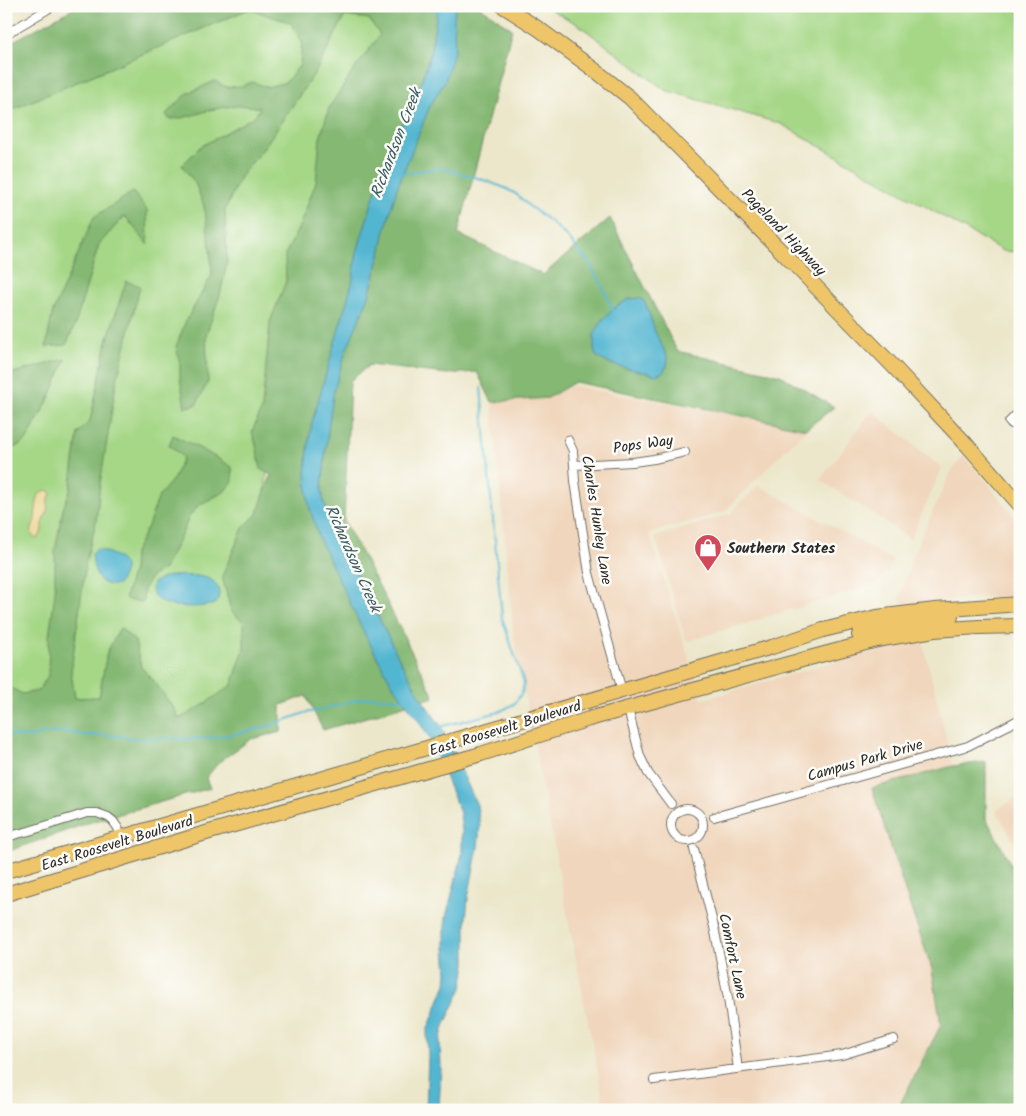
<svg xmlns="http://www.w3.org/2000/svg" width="1026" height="1116" font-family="Kalam,sans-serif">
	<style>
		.built { fill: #f0d6bc }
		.green { fill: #a5d786; stroke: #688158 }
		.forest { fill: #84b873; stroke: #58724f }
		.sand { fill: #eeda9e; stroke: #8c8264 }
		.water { fill: #52b6d1; stroke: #3e707e }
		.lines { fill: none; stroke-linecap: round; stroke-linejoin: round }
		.stream { stroke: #52b6d1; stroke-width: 2 }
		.minor-casing { stroke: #6f6d63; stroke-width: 10 }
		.trunk-casing { stroke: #6f6d63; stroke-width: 16 }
		.minor { stroke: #fff; stroke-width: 8 }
		.trunk { stroke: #eec569; stroke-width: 14 }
		.labels { text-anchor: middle; stroke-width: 5; stroke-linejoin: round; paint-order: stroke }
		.street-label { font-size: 15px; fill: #2b2b2b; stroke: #fdfcf7 }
		.poi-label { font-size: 15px; font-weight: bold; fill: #2b2b2b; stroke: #fdfcf7; text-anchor: start }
		.water-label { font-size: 16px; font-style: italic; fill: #395c65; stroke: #fdfcf7 }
	</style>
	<rect width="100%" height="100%" fill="#fdfcf7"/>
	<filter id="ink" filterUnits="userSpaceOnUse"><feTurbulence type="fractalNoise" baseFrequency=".02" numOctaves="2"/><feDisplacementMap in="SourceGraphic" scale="10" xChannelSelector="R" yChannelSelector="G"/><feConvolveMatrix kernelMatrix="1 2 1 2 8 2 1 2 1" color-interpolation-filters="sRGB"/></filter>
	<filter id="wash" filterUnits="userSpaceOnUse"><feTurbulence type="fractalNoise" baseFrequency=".0096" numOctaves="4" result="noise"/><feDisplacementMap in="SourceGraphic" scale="20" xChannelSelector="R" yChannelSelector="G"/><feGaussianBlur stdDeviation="1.12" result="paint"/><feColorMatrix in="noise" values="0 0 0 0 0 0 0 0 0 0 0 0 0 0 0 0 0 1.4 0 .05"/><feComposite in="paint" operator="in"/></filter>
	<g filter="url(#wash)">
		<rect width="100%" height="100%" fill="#ece7cb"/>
		<!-- built -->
		<path class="built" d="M573,386l233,43 -82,83 -75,21 53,167 153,-44 67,-17 31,127 -81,22 36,112 24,69 9,56 -44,85h-292l-91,-472 -22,-236 56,-4z
			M872,411l70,57 -32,72 -9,-8 -81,-52z
			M963,456l24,26 33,43v72h-40l-71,8 -5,-1 -4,-3 -1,-4 17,-49 35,-76z
			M758,485l135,75 -5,11 -12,13 -188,57 -3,-3 -30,-101 75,-23z
			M1020,796v56l-24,-42z"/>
		<!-- green -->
		<path class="green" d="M256,6l134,12 -112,339 -33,342 -55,20 -184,-16v-591z
			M545,6h475v246l-17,-1 -222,-127 -116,-34 -86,-65z"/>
		<!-- forest -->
		<path class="forest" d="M78,6h401l33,23 -54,205 85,41 67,-57 67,133 103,24 54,32 -28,22 -231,-47 -27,16 -56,4 -15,-30 -30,2 -78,-9 -19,16 -6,140 36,67 54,109 -111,33 -17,-34 -25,9v27l-30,7 -32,23 -13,16 4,10 -122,35 -82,29v-167l16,9 16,-3 10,-15 1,-39 6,-44v-43l8,-41 7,-19 8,-57 12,-12 7,-32 10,-48 19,-60 14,5 -24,98 -16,100 -4,38 -10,39 -15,111 4,26 24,-1 8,-45 13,-24 15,13 6,26 13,14 21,29 4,9 21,-12 32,-22 12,-36v-26l-13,-12 -9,-35 21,-48 14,-14 14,-39 -10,-6 -5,-24 -4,-13 10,-24 8,-86 16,-41 -1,-26 14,-28 17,-45 4,-44 9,-30 24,-37 27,-36 -11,-16 -24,-3 -29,55 -53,78 -23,28 -15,33 2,53 -7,32 -14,40 2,47 -12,23 -11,2 -5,-29v-15l-4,-16 9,-24 27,-48 -2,-28 -6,-41 -9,-23 -13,-18 18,-18 55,-31 5,-8c-19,-5 -40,-1 -60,5 -11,3 -19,6 -31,6l-3,-5 22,-21 27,-12 11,6 16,-1 10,-4 15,5 19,-5 14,-17 2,-23 -11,-19 -42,-14 -243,103v-67z
			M133,192l14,18 1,35 -23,-29 -26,28 -24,81 -9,20 -20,2 6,-33 42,-97z
			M66,359l-17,40 -23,42 -20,12v-78z
			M173,435l32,16 27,16 1,14 -9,11 -25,13 -10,12 -5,13 -20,39 -12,7 -8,12 -1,14 -15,-2 -3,-2 8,-28 1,-17 14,-27 11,-30 15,-18 9,-21 -14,-12z
			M986,762v56l34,64v228h-123l44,-85 -9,-56 -24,-69 -36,-112 81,-22z"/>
		<!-- sand -->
		<path class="sand" d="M46,490l3,1 2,3 -3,6 -1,14 -3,3 -3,17 -4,5c-11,-4 -2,-15 -2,-22 1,-8 1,-16 5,-24z"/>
		<!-- water -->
		<path class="water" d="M438,6h18l-2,12 1,30 -6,22 -5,13 -14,23 -33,82 -13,46 -4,21 -11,41 -23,55 -12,39 -6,40 -6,58 2,15 15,32 6,16 57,113 21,37 18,25 36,79 3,21 -2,21 -10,51 -2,23v43l-4,24 -18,38 -4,15 1,27 -2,42h-13l2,-53 -1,-26 19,-47 1,-11 -2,-25v-23l2,-12 13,-50 2,-11v-22l-2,-17 -29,-72 -13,-21 -26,-36 -28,-51 -45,-95 -10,-32 -2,-15 -1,-19 3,-33 3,-17 40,-139 5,-31 16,-53 10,-31 17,-40 22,-48 8,-25z
			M640,298l3,2 4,7 8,24 13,27 -1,8 -4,6 -7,3 -42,-10 -12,-5 -6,-4 -2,-7v-14l9,-16 15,-14 11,-6z
			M97,549c8,2 29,9 28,20 -1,6 -4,11 -7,16 -21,2 -24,-13 -26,-31z
			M169,576c14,0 44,-4 49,12 2,6 1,11 -3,16 -15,4 -70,8 -62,-21l7,-4z"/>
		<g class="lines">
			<!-- stream -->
			<path class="stream" d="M425,6l15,6
				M402,174l29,-5h14l36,10 24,9 11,6 13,12 22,16 17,16 21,25 12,20 12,27
				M439,727l60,-15 15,-8 8,-11 2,-10 -22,-65 -21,-230
				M6,735l24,2 17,-4 18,-1 21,3h21l27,3 61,1 12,-1 19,-2 40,-9 39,-14 15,-3 35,-10 16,-3 32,2
				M1015,1110l5,-8"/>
		</g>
	</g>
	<g filter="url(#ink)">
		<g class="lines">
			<defs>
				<path id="minor" d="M6,34l47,-28
					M1020,411l-11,11 11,7
					M568,440l5,11 2,30 14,92 33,118
					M574,465l59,-3 21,-3 31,-7
					M628,709l12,47 8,17 23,31
					M671 825a16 16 0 1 1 32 0a16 16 0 1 1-32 0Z
					M714,817l254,-71 52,-27
					M6,837l23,-6 58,-18h10l11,4 5,4 5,7 3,10
					M694,849l20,78 14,71 10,71
					M654,1080l188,-25 52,-16"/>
				<path id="trunk" d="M503,6l36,23 57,42 34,27 156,158 107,110 74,79 53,60
					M859,635l29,-9 3,-4 1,-7
					M894,637l11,-13 46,-7
					M6,871l766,-224 51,-17 54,-13 58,-7 85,-6
					M6,894l193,-59 282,-81 108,-35 224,-62 64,-17 57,-10 45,-3 41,-1"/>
			</defs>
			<!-- minor casing -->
			<use href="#minor" class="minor-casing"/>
			<!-- trunk casing -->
			<use href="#trunk" class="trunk-casing"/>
			<!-- minor -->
			<use href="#minor" class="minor"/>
			<!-- trunk -->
			<use href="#trunk" class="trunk"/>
		</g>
	</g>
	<!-- icons -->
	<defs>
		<symbol id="shop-pin" viewBox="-11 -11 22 30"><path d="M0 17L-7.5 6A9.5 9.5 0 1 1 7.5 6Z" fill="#d1495b" stroke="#fdfcf7"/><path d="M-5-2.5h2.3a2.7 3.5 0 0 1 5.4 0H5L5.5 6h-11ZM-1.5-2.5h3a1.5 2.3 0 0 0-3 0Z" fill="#fff"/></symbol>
	</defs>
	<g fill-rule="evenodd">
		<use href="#shop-pin" x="692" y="532" width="32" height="43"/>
	</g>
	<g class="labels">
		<!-- street labels -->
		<g class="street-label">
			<text transform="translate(784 232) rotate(46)" y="5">Pageland Highway</text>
			<text transform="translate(643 444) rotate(-8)" y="5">Pops Way</text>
			<text transform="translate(597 520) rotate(81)" y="5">Charles Hunley Lane</text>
			<text transform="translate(505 728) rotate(-17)" y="5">East Roosevelt Boulevard</text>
			<text transform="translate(865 760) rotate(-16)" y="5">Campus Park Drive</text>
			<text transform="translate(117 843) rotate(-17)" y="5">East Roosevelt Boulevard</text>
			<text transform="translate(733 956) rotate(78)" y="5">Comfort Lane</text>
		</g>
		<!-- poi labels -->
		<g class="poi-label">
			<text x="727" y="553">Southern States</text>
		</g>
		<!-- water labels -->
		<g class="water-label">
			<text transform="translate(395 143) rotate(-69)" y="6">Richardson Creek</text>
			<text transform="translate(354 558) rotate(66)" y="6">Richardson Creek</text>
		</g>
	</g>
	<!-- margin -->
	<rect width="1026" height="1116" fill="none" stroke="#fdfcf7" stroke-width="25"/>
</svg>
